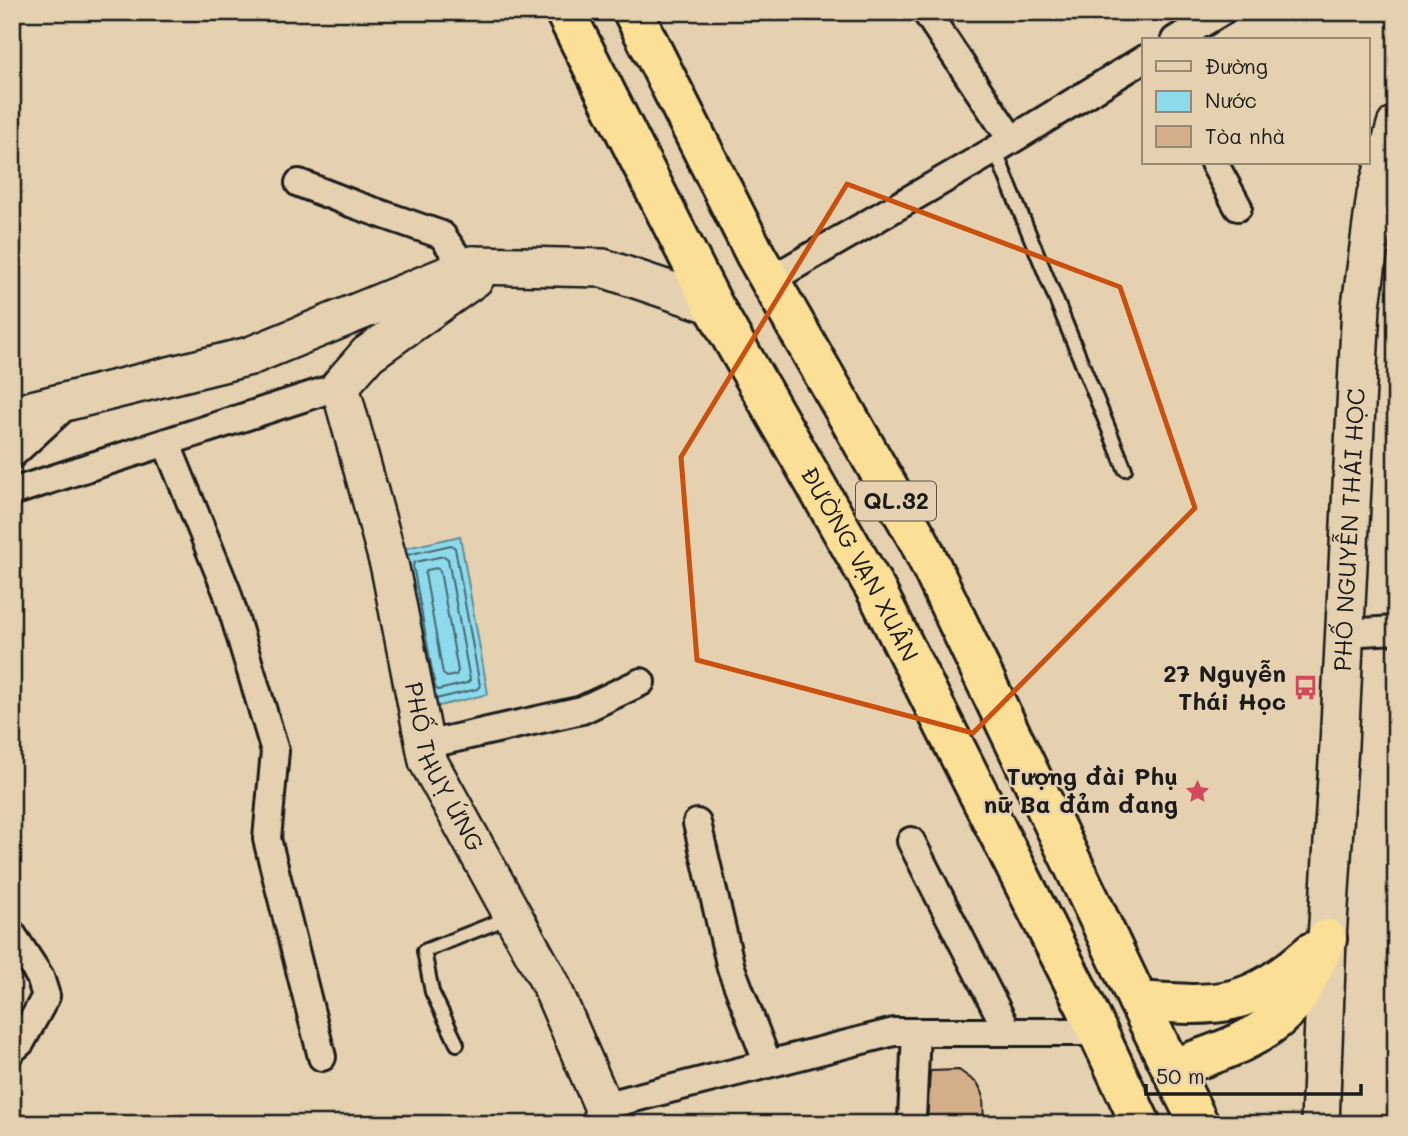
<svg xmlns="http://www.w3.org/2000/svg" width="1408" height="1136" font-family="Mali,sans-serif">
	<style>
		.water { fill: #8ddaed; stroke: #608e99; stroke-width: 2 }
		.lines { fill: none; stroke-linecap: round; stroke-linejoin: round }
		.shore { stroke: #496870; stroke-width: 2 }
		.building { fill: #d4ad89; stroke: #1c1c1c; stroke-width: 2 }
		.lane-casing { stroke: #1c1c1c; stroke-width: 18 }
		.street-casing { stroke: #1c1c1c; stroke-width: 32 }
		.secondary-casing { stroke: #1c1c1c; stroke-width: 42 }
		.highway-casing { stroke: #1c1c1c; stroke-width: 44 }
		.lane { stroke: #e5d1af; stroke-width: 12 }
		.street { stroke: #e5d1af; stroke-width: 26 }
		.secondary { stroke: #e5d1af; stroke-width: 37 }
		.highway { stroke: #fbdf96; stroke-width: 38 }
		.marked { fill: none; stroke: #c9500e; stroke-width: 5; stroke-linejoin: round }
		.labels { text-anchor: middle; stroke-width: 5; stroke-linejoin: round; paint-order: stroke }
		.shield { fill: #e5d1af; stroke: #585248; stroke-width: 2 }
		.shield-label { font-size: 23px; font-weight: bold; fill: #1c1c1c }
		.street-label { font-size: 24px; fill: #1c1c1c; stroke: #e5d1af }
		.poi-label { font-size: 24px; font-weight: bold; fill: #1c1c1c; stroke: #e5d1af; text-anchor: end }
	</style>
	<rect width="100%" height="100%" fill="#e5d1af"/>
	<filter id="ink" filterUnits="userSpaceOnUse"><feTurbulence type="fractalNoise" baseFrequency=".0143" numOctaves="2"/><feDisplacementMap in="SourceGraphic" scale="14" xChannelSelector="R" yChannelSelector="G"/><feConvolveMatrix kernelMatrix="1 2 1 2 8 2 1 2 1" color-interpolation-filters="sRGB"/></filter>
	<g filter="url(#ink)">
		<!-- water -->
		<path class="water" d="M460,536l28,158 -65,16 -29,-159z"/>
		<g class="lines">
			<!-- shore -->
			<path class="shore" d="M407,555l44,-10 4,3 25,138 -3,3 -41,10
				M444,556l4,3 22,121 -3,3 -29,7 -3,-3 -22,-122 2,-3z
				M437,568l3,3 18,100 -2,4 -9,2 -4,-3 -18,-100 2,-4z"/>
		</g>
		<!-- building -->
		<path class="building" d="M959,1070l19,14 5,10 1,30h-57l3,-53z"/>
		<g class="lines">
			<defs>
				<path id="lane" d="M995,150l130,319
					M457,1044l-25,-52 -8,-41 86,-34"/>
				<path id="street" d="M926,12l85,127
					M1175,40l46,-28
					M1214,163l24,44
					M299,183l54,21 89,31 22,32
					M770,280l225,-130 149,-91
					M166,442l61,150 48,159 -8,88 55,218
					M12,455l59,-54
					M12,492l328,-106
					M1345,633l51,-3
					M425,745l157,-35 59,-28
					M697,823l34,145 37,96
					M911,841l97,191
					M12,934l28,43 6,19 -25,46 -9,8
					M603,1106l291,-74h204
					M912,1118l4,-86"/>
				<g id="secondary">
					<path id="s1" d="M473,265l2,13 -107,76 -28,32 50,182 38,193 122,222 53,123 1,18"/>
					<path d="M12,415l238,-59 223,-91 130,3 110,37"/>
					<path id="s2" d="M1320,1124l7,-185 12,-194 22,-439 15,-111 20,-70"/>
				</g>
				<g id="highway">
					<path id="s3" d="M565,12l148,293 164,287 209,415 55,117"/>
					<path d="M633,12l122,242 164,287 219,460 61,123"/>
					<path d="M1138,1001c83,6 109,8 174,-49"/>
					<path d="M1172,1068c43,-14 93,-29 122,-66 13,-18 22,-43 33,-63"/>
				</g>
			</defs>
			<!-- lane casing -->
			<use href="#lane" class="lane-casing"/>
			<!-- street casing -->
			<use href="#street" class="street-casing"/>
			<!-- secondary casing -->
			<use href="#secondary" class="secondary-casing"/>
			<!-- highway casing -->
			<use href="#highway" class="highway-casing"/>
			<!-- lane -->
			<use href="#lane" class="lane"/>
			<!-- street -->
			<use href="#street" class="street"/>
			<!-- secondary -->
			<use href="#secondary" class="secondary"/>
			<!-- highway -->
			<use href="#highway" class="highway"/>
		</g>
	</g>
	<!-- marked area -->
	<path class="marked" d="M847,184l273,103 75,221 -222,225 -276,-73 -16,-203z"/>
	<!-- icons -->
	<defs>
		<symbol id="bus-bare" viewBox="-9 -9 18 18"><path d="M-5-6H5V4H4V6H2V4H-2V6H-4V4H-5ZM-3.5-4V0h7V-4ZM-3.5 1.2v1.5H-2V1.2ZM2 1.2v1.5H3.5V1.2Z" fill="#d1495b" stroke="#e5d1af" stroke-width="2.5" paint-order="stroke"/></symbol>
		<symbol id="sight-bare" viewBox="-9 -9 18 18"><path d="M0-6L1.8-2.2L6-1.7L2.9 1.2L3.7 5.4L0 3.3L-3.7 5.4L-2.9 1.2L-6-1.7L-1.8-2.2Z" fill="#d1495b" stroke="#e5d1af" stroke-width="2.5" paint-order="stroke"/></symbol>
	</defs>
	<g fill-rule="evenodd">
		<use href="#bus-bare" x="1288" y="670" width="35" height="35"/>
		<use href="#sight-bare" x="1180" y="774" width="35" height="35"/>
	</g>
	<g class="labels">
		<!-- shield labels -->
		<rect class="shield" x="856" y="481.5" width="80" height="39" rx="5"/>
		<g class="shield-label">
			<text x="896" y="509">QL.32</text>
		</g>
		<!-- street labels -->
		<g class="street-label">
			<text dy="8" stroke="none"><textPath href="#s2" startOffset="595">PHỐ NGUYỄN THÁI HỌC</textPath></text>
			<text dy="8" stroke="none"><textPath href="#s3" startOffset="626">ĐƯỜNG VẠN XUÂN</textPath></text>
			<text dy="8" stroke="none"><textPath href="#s1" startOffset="583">PHỐ THUỴ ỨNG</textPath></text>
		</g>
		<!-- poi labels -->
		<g class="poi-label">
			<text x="1286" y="682">27 Nguyễn<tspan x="1286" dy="28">Thái Học</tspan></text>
			<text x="1178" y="785">Tượng đài Phụ<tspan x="1178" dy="28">nữ Ba đảm đang</tspan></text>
		</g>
	</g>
	<!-- margin -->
	<rect width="1408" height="1136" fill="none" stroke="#e5d1af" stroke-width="42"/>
	<rect x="21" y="21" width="1366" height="1094" fill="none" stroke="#1c1c1c" stroke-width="2.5" filter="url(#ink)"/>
	<!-- legend -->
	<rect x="1142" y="38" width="228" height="126" fill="#e5d1af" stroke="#958974" stroke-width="2"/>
	<rect x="1156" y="61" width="35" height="10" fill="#e5d1af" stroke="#958974" stroke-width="2"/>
	<text x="1205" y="74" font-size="21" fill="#1c1c1c">Đường</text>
	<rect x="1156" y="91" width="35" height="21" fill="#8ddaed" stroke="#958974" stroke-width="2"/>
	<text x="1205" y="108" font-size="21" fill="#1c1c1c">Nước</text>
	<rect x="1156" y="126" width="35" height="21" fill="#d4ad89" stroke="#958974" stroke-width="2"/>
	<text x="1205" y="144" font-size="21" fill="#1c1c1c">Tòa nhà</text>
	<!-- scale -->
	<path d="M1146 1084v10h215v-10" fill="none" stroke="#1c1c1c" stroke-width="3.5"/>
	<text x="1156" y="1084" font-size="21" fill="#1c1c1c" stroke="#e5d1af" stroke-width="5" paint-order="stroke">50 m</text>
</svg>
